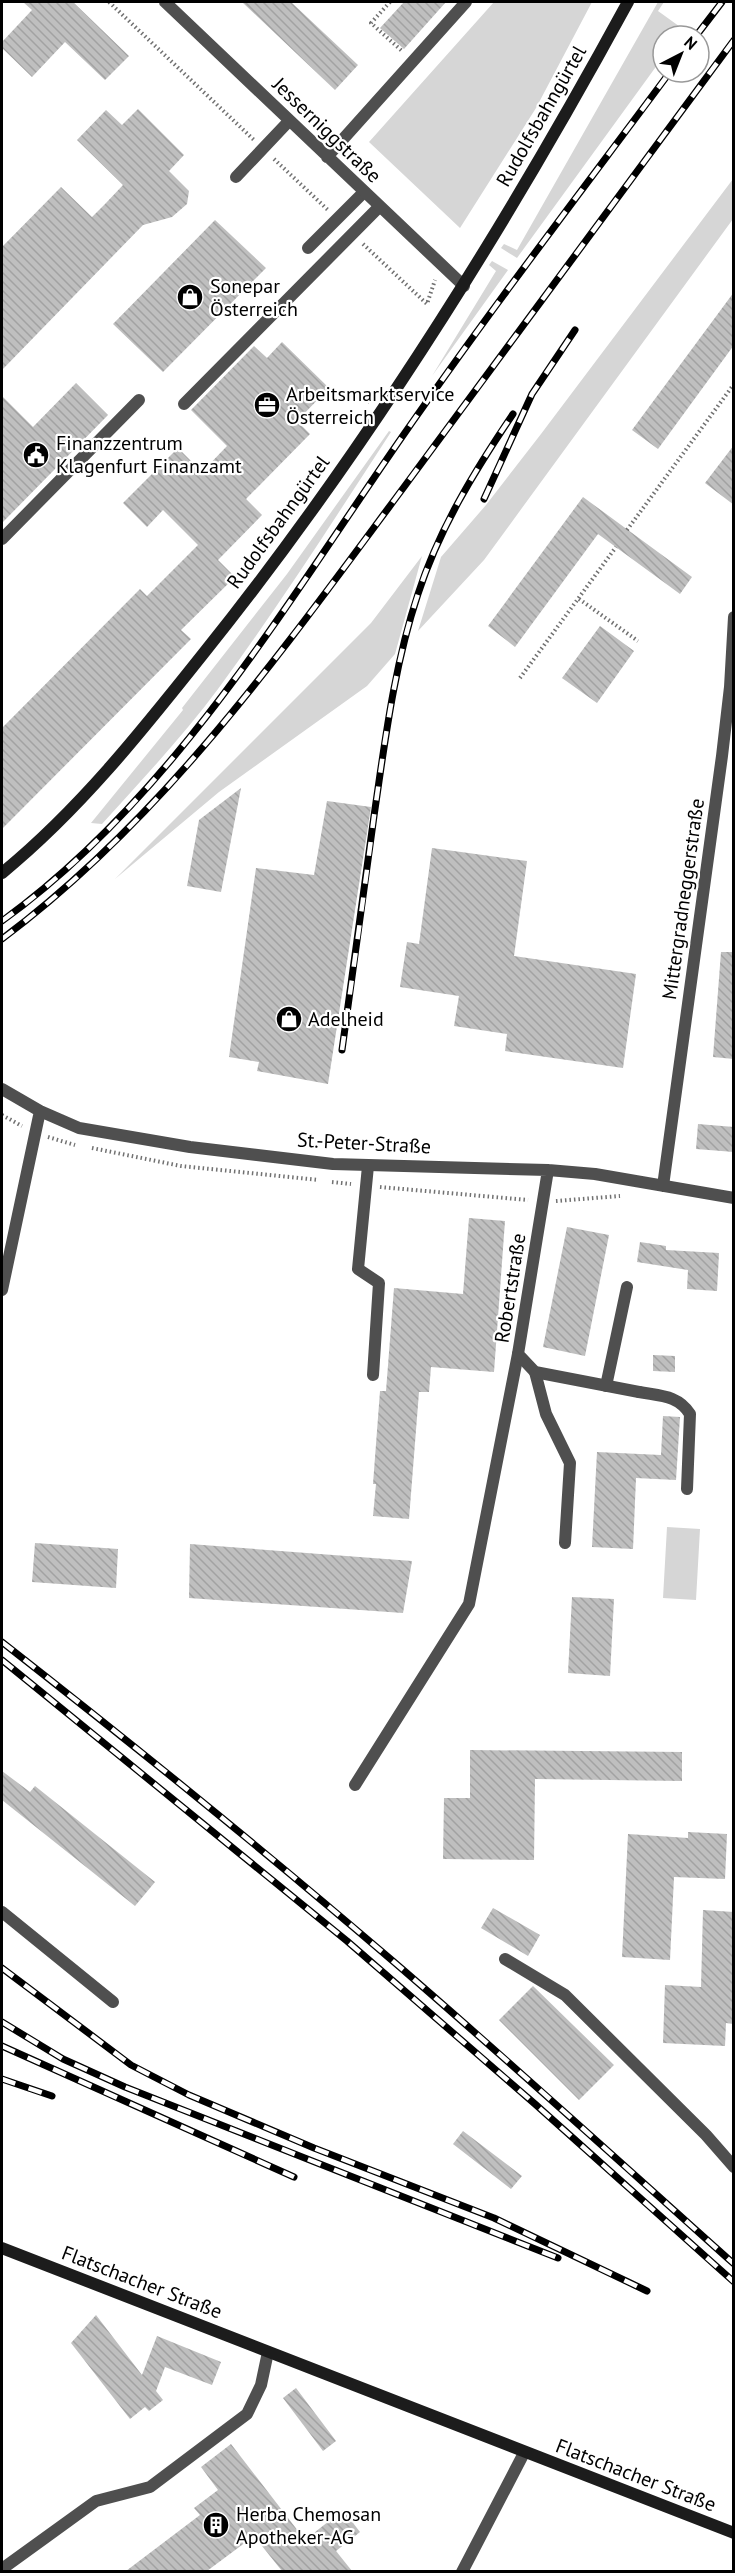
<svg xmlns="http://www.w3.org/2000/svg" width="735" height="2573" font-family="'PT Sans',sans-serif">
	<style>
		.green { fill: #d6d6d6 }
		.building { fill: url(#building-back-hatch) }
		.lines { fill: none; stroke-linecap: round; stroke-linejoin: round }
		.path { stroke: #717171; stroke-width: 4; stroke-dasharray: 1.5 3; stroke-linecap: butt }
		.lane { stroke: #4f4f4f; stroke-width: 12 }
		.street { stroke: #4f4f4f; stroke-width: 12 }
		.secondary { stroke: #1c1c1c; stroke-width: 12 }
		.rail-casing { stroke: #000; stroke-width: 7 }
		.rail { stroke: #fff; stroke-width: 4.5; stroke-dasharray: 14; stroke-linecap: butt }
		.labels { text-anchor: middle; stroke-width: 4.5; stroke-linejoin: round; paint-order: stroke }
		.street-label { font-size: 20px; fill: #000; stroke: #fff }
		.poi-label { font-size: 20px; fill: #000; stroke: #fff; text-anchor: start }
	</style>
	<defs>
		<pattern id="building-back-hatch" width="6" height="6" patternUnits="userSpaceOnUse" patternTransform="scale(1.5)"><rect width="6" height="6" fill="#bfbfbf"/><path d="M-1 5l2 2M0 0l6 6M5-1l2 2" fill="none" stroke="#a2a2a2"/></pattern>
	</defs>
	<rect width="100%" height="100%" fill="#fff"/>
	<!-- green -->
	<path class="green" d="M494,2h98l-56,106 -76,120 -91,-86z
		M658,2h6l-6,9 25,18 -5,7h-15v21l-146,201 -16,-10 3,-4 13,6z
		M733,179v40l-249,341 -66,71 23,-74 45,-52 55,-71z
		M492,261l16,9 -76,106 64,-105 -7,-6z
		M389,431l2,1c-56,86 -112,174 -173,257 -35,47 -76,91 -116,135l-11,-1 92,-113 -1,-2 105,-134z
		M422,556l-27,98 -28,32 -148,106 -104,87 256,-256z
		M667,1527l33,2 -4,71 -33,-2z"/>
	<!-- building -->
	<path class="building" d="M23,2h50l56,54 -24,24 -40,-38 -33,35 -30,-29v-6l30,-32z
		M242,2h49l67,63 -23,25z
		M404,2h42l-42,47 -24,-21z
		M138,109l46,46 -15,16 20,20 -2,13 -15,13 -29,8 -141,145v-123l59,-60 31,30 14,-14 17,-18 -46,-45 29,-30 16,15z
		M215,220l51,48 -103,104 -50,-48z
		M734,292v53l-76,104 -26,-19z
		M282,342l47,46 -32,33 13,13 -64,65 16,16 -44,45 17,17 -54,53 10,9 -189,190v-101l138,-139 7,7 51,-51 -35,-35 -16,17 -24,-24 55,-55 24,24 25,-26 -36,-36 63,-64 13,12z
		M76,383l32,32 -106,108v-127l31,31z
		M734,445v60l-29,-22z
		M583,497l109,80 -12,17 -82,-60 -83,113 -27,-21z
		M600,626l34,25 -37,52 -35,-25z
		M241,788l-20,104 -34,-6 12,-66z
		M327,801l44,6 -43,277 -71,-13 2,-9 -30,-5 27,-189 58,7z
		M432,848l95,13 -13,95 122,18 -13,94 -118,-17 2,-17 -53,-8 5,-30 -59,-9 7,-45 12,2z
		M721,952h13v107l-21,-2z
		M698,1124l36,3v25l-38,-3z
		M469,1218l36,3 -11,151 -63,-5 -2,25h-10l-10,127 -36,-3 3,-32h-3l7,-93h6l8,-103 69,6z
		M567,1227l42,8 -24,121 -42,-9z
		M640,1242l26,4v4l53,3 -2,38 -30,-2 1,-19 -51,-8z
		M653,1355l22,1v16l-22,-1z
		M663,1416l17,1 -4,63 -40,-2 -3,71 -41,-2 5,-95 64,3z
		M35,1543l83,6 -2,39 -84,-6z
		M190,1544l222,17 -9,52 -214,-15z
		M572,1597l42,2 -4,77 -42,-3z
		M470,1750l212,2v29l-147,-2 -1,81 -91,-1 1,-61h26z
		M2,1771l28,21 5,-6 120,96 -20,24 -133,-106z
		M688,1832l39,2 -2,45 -51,-2 -4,83 -48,-3 6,-123 60,4z
		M493,1908l47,27 -12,21 -47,-28z
		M703,1910l31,2 -1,112 -7,-1 -1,23 -62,-3 2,-58 36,2z
		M533,1986l81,79 -35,35 -80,-80z
		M463,2131l59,45 -11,13 -58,-45z
		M96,2315l46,60 15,-39 64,26 -9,23 -47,-18 -9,24 7,9 -14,11 -4,-4 -15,12 -59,-76z
		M296,2388l40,53 -13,10 -40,-53z
		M231,2444l74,96 38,-30 17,22 -24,19 16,20h-70l-28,-35 -47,35h-81l74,-56 -6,-7 24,-18 -17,-23z"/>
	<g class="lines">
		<!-- path -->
		<path class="path" d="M109,2l145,138
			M390,2l-19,21 31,28
			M274,159l54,51
			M363,244l64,60 8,-24
			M361,396l9,6
			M627,530l107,-146
			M579,599l59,42
			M520,678l96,-131
			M2,1115l20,11
			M48,1137l27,8
			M92,1148l89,18 138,14
			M332,1182l19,2
			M380,1187l148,13
			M556,1201l64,-5"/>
		<!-- lane -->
		<path class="lane" d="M236,177l53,-56
			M308,248l56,-56
			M184,404l195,-197
			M2,539l137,-139
			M368,1166l-10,103 21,14 -6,92
			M535,1372l11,42 24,49 -5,80
			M606,1386l21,-99
			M639,1392c21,4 39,3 51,22l-3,75
			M355,1785l114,-181 49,-250
			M2,1912l111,90
			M505,1959l60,36 141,140 28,32
			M2,2569l94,-68 54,-14 97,-73 14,-29 7,-33
			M462,2572l62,-119"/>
		<!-- street -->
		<path class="street" d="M165,2l299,284
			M327,157l139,-155
			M2,1089l38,22 39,17 111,19 143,17 215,6 47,4 139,24
			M548,1170l-30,184 17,18 104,20
			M663,1186l59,-430 8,-69 4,-70
			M2,1290l38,-179"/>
		<!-- secondary -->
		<path class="secondary" d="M2,873c77,-63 139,-141 201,-219 163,-203 301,-424 425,-652
			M2,2248l732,285"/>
		<defs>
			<path id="rail" d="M696,36l26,-34
				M484,499l48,-105 43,-64
				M2,921c171,-124 282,-314 400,-484 86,-124 178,-244 268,-365
				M2,939c165,-124 280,-288 402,-452 110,-149 220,-298 330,-447
				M342,1050c11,-78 22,-156 32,-234 11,-75 20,-150 44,-222 21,-65 57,-124 95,-180
				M2,1642c133,104 264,210 392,320 115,99 227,201 340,302
				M2,1660l345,281 188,163 199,178
				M2,1968l129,97 58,30 125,53 180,70 153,73
				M2,2022l61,37 62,28 433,171
				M2,2046l292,131
				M2,2079l50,17"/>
		</defs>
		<!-- rail casing -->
		<use href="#rail" class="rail-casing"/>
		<!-- rail -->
		<use href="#rail" class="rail"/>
	</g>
	<!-- icons -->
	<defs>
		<symbol id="shop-disc" viewBox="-11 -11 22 22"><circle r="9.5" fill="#000" stroke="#fff"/><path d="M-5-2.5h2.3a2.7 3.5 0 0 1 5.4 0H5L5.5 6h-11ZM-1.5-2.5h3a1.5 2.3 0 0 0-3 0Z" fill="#fff"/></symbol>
		<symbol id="office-disc" viewBox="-11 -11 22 22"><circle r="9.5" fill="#000" stroke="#fff"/><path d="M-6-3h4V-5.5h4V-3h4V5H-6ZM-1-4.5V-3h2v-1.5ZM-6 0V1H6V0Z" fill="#fff"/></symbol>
		<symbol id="civic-disc" viewBox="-11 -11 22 22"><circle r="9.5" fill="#000" stroke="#fff"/><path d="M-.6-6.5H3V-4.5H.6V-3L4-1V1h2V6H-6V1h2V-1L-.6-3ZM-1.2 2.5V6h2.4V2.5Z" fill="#fff"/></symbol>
		<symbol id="building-disc" viewBox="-11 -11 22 22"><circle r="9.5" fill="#000" stroke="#fff"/><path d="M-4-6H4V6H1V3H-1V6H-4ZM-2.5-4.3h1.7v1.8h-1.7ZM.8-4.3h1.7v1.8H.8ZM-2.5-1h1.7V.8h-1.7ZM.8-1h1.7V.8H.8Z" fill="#fff"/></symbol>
	</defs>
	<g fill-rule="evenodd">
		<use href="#shop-disc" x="175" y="282" width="30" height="30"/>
		<use href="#office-disc" x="252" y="390" width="30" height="30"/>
		<use href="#civic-disc" x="21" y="440" width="30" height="30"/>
		<use href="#shop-disc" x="274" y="1004" width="30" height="30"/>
		<use href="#building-disc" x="201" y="2510" width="30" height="30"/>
	</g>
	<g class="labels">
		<!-- street labels -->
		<g class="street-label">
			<text transform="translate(541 116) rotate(-60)" y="7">Rudolfsbahngürtel</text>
			<text transform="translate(327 130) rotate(44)" y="7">Jesserniggstraße</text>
			<text transform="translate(278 522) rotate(-54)" y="7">Rudolfsbahngürtel</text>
			<text transform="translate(683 899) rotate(-82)" y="7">Mittergradneggerstraße</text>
			<text transform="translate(364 1143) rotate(3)" y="7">St.-Peter-Straße</text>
			<text transform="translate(510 1288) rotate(-81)" y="7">Robertstraße</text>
			<text transform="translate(142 2282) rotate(21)" y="7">Flatschacher Straße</text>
			<text transform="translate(636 2475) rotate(21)" y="7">Flatschacher Straße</text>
		</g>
		<!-- poi labels -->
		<g class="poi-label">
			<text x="210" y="293">Sonepar<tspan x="210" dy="23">Österreich</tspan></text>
			<text x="286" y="401">Arbeitsmarktservice<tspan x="286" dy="23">Österreich</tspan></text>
			<text x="56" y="450">Finanzzentrum<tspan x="56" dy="23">Klagenfurt Finanzamt</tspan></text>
			<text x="308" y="1026">Adelheid</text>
			<text x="236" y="2521">Herba Chemosan<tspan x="236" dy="23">Apotheker-AG</tspan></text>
		</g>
	</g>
	<!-- border -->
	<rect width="735" height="2573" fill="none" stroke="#000000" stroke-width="6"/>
	<!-- north arrow -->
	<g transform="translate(681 54) rotate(42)"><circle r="28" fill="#ffffff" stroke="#999999" stroke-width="1.5"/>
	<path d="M0-4.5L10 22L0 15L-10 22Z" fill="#000000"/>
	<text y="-9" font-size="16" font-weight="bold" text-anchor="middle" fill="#000000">N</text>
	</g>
</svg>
